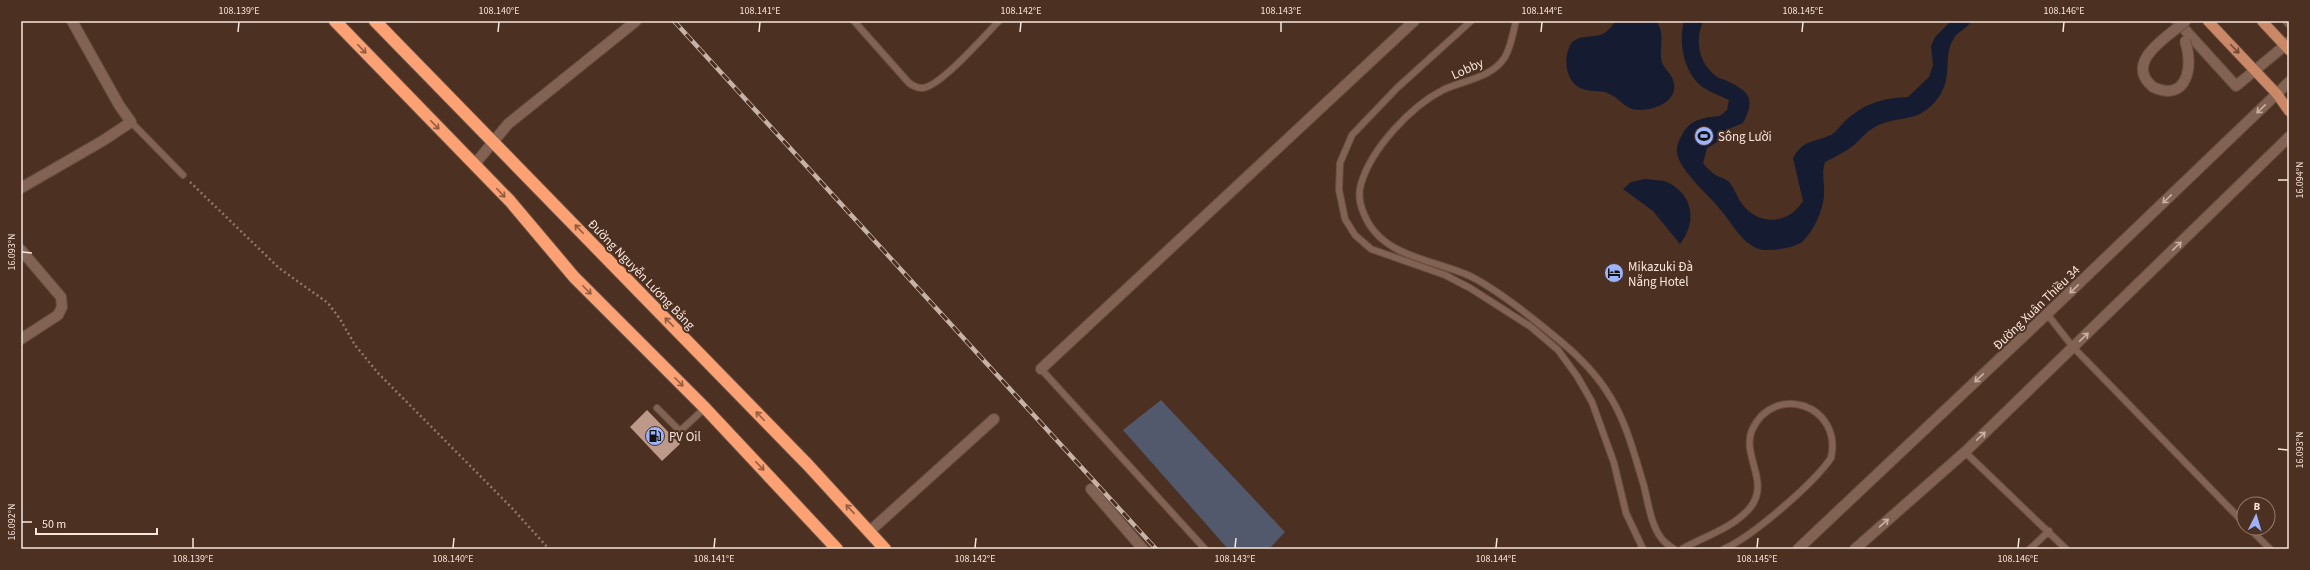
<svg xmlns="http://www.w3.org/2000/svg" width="2310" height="570" font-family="'Source Sans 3',sans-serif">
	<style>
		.green { fill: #52596d }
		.water { fill: #151b30 }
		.building { fill: #bc9988 }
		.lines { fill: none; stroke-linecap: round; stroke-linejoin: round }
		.lane-casing { stroke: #654d40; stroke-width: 8 }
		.street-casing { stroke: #654d40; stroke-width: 12 }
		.primary-casing { stroke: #654d40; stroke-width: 12 }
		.highway-casing { stroke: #654d40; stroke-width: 14 }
		.path { stroke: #90786b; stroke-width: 2.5; stroke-dasharray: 2 3; stroke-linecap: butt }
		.lane { stroke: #826253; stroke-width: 6 }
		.street { stroke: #826253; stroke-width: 10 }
		.primary { stroke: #cb8866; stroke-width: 10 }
		.highway { stroke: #fca173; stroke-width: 12 }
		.rail-casing { stroke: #c7b2a7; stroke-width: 4.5 }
		.rail { stroke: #4c3021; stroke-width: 3; stroke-dasharray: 9; stroke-linecap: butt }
		.street-bridge-casing { stroke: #654d40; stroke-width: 12; stroke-linecap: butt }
		.street-bridge { stroke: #826253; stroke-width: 10 }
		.oneway { stroke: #925d42 }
		.oneway2 { stroke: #724a36 }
		.oneway3 { stroke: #c9b1a5 }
		.ticks { fill: none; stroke: #f8e5dc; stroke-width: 1.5 }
		.labels { text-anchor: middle; stroke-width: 4; stroke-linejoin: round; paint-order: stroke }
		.street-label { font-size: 13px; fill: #f8e5dc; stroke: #4c3021 }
		.poi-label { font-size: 13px; fill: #f8e5dc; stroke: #4c3021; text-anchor: start }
		.neatline { fill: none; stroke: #f8e5dc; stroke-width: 1.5 }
		.ticks-label { font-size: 10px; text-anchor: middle; fill: #f8e5dc }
	</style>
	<rect width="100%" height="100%" fill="#4c3021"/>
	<!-- green -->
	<path class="green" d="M1161,400l124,132 -16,17h-41l-105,-119z"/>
	<!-- water -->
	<path class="water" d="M1616,21h40c11,13 1,32 7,44 3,5 8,9 10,15 8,23 -24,33 -41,29 -9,-3 -15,-13 -25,-16 -7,-3 -16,-1 -24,-4 -16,-5 -20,-27 -14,-41 5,-14 20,-10 31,-13 7,-2 12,-9 16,-14z
		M1684,21h19c-8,19 -5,42 13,55 3,3 8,3 11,5 24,11 28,19 16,42l-12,5 -7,10 -17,10 -4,15c3,4 7,8 11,11 4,3 10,4 14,7 6,5 9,17 14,23 18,23 47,20 61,-3l-10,-43c11,-19 20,-15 38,-23 5,-3 11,-11 15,-15 19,-17 38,-22 62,-23l21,-20 4,-12 -2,-19 4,-9 16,-16h20c-4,8 -13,10 -17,17 -13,20 2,41 -20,65 -19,21 -39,12 -59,24 -8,4 -14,12 -21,18 -9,7 -19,12 -29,17 -4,12 0,21 -1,33 -1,16 -10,35 -21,46 -6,7 -35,11 -44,8 -18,-6 -28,-28 -40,-41 -11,-14 -39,-37 -42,-55 -1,-8 3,-14 6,-20 8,-14 23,-16 37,-17l7,-6 2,-10c-8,-4 -17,-7 -25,-12 -20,-14 -26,-45 -20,-67z
		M1645,179c7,1 16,1 22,3 27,13 30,40 13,62l-27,-33 -30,-22 8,-7z"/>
	<!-- building -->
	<path class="building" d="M647,410l33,34 -18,17 -32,-34z"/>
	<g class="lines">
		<defs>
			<path id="lane" d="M854,21l55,62c4,3 8,5 14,5 18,-2 62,-53 76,-67
				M1471,21l-74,67 -45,47 -12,28 -1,27 6,29 10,16 16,14 74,26 25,13 61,39 27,23 19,26 15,26 22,61 12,50 17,36
				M1516,21c-3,11 -5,26 -11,36 -13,21 -41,23 -62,33 -32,16 -72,59 -82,94 -3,10 -1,21 3,30 17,43 68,45 106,62 22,11 43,27 62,42 30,24 60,47 79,80 16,26 24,59 33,88 4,16 7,40 18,53 3,4 8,7 12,10
				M131,122l52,53
				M2047,314l26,33 171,176
				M1041,369l164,180
				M657,408l23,23 25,-23
				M1965,452l101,97
				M2249,528l21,21
				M1682,549c23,-13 49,-20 67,-40 23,-26 -8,-53 3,-79 22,-48 91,-25 79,28 -18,26 -78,78 -107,91
				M2030,549l19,-18"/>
			<path id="street" d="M2177,21l59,65 53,-44
				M2288,21l1,1
				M474,165l34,-41 128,-103
				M21,188l83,-48 27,-18 -12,-17 -47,-84
				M21,250l40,47 1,10 -4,8 -37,24
				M1041,369l373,-348
				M1091,489l52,60
				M870,531l124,-112
				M1798,549l249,-235 242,-232
				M1855,549l110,-97 324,-315"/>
			<path id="primary" d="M2208,21l69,73 12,17
				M2262,21l27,29"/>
			<path id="highway" d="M335,21l175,180 64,76 131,131 132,141
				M375,21l433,444 77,84"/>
		</defs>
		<!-- lane casing -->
		<use href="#lane" class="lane-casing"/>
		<!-- street casing -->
		<use href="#street" class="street-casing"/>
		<!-- primary casing -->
		<use href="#primary" class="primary-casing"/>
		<!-- highway casing -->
		<use href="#highway" class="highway-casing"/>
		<!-- path -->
		<path class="path" d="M190,182l89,86 49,35 12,16 15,26 23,28 133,134 38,42"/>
		<!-- lane -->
		<use href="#lane" class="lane"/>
		<!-- street -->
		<use href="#street" class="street"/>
		<!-- primary -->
		<use href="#primary" class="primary"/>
		<!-- highway -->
		<use href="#highway" class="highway"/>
		<defs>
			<path id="rail" d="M674,21l482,528"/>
		</defs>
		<!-- rail casing -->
		<use href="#rail" class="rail-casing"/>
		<!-- rail -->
		<use href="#rail" class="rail"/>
		<defs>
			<path id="street-bridge" d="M2185,41c9,25 2,62 -32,46 -30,-25 15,-51 33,-66"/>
		</defs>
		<!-- street-bridge casing -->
		<use href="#street-bridge" class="street-bridge-casing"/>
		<!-- street-bridge -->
		<use href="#street-bridge" class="street-bridge"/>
	</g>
	<!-- one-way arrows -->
	<defs><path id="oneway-shaft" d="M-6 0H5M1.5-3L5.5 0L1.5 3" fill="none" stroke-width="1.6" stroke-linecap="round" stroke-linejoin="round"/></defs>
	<g class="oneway">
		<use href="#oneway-shaft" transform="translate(362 49) rotate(46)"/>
		<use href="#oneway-shaft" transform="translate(435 125) rotate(46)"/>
		<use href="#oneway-shaft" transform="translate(501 193) rotate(46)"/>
		<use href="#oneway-shaft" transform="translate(579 229) rotate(-134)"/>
		<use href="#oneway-shaft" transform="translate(587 290) rotate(45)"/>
		<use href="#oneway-shaft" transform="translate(669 322) rotate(-134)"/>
		<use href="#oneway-shaft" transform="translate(679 382) rotate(45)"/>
		<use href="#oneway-shaft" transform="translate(760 416) rotate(-134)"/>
		<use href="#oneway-shaft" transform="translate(760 466) rotate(46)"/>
		<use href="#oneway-shaft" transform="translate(850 509) rotate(-133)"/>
	</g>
	<use class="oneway2" href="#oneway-shaft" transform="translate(2235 49) rotate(46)"/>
	<g class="oneway3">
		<use href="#oneway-shaft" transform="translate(2261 109) rotate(136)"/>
		<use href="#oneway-shaft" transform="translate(2167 199) rotate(136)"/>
		<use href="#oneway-shaft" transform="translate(2177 246) rotate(-44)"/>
		<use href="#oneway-shaft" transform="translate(2074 289) rotate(136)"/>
		<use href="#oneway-shaft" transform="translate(2084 337) rotate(-44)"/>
		<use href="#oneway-shaft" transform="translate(1979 378) rotate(137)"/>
		<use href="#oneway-shaft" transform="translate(1981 436) rotate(-44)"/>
		<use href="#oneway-shaft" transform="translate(1884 523) rotate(-41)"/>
	</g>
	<!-- ticks -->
	<path class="ticks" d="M238,32l1,-10M498,32l1,-10M759,32l1,-10M1020,32l1,-10M1281,32v-10M1541,32l1,-10M1802,32l1,-10M2063,32l1,-10M2278,180h10M22,252l10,1M2278,449l10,1M22,522h10M193,548v-10M453,548l1,-10M714,548l1,-10M975,548l1,-10M1235,548l1,-10M1496,548l1,-10M1757,548l1,-10M2018,548l1,-10"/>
	<!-- icons -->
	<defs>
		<symbol id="stadium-disc" viewBox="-11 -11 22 22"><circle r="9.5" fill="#9db4fd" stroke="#4c3021"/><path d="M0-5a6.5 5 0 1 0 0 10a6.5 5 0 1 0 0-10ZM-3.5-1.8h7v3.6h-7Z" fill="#111"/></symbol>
		<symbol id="hotel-disc" viewBox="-11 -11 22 22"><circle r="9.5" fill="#9db4fd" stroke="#4c3021"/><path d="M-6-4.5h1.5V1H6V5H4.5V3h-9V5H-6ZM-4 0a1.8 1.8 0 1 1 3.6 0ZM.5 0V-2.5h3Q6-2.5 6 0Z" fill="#111"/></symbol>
		<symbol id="fuel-disc" viewBox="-11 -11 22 22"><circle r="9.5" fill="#9db4fd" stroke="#4c3021"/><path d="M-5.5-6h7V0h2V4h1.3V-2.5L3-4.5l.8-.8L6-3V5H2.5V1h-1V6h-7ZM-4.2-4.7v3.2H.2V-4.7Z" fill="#111"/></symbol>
	</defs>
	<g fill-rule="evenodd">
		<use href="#stadium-disc" x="1693" y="125" width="22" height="22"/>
		<use href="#hotel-disc" x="1603" y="262" width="22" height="22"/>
		<use href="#fuel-disc" x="644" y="425" width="22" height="22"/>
	</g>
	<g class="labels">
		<!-- street labels -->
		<g class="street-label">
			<text transform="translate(1467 68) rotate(-24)" y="5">Lobby</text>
			<text transform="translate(642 274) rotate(46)" y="5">Đường Nguyễn Lương Bằng</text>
			<text transform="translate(2036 307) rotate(-44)" y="5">Đường Xuân Thiều 34</text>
		</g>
		<!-- poi labels -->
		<g class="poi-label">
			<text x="1718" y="141">Sông Lười</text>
			<text x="1628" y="271">Mikazuki Đà<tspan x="1628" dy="15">Nẵng Hotel</tspan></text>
			<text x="669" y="441">PV Oil</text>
		</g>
	</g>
	<!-- border -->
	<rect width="2310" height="570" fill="none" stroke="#4c3021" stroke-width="44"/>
	<!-- north arrow -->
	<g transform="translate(2256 516) rotate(5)"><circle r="19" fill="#4c3021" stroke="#91786c"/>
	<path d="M0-3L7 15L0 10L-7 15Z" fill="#9db4fd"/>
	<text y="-6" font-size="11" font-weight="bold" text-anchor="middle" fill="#f8e5dc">B</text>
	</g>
	<!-- scale -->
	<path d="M36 528v6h121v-6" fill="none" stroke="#f8e5dc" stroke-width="2"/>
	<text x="42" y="528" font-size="12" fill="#f8e5dc" stroke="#4c3021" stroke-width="3" paint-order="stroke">50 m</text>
	<rect x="22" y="22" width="2266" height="526" class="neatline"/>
	<g class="ticks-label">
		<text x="239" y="14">108.139°E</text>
		<text x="499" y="14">108.140°E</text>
		<text x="760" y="14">108.141°E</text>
		<text x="1021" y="14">108.142°E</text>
		<text x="1281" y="14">108.143°E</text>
		<text x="1542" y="14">108.144°E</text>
		<text x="1803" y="14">108.145°E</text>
		<text x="2064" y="14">108.146°E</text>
		<text transform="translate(2299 180) rotate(-90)" y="4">16.094°N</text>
		<text transform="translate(11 252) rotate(-90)" y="4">16.093°N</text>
		<text transform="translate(2299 450) rotate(-90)" y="4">16.093°N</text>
		<text transform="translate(11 522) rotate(-90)" y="4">16.092°N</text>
		<text x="193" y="562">108.139°E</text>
		<text x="453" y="562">108.140°E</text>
		<text x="714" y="562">108.141°E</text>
		<text x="975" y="562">108.142°E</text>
		<text x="1235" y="562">108.143°E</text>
		<text x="1496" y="562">108.144°E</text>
		<text x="1757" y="562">108.145°E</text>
		<text x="2018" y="562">108.146°E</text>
	</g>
</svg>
